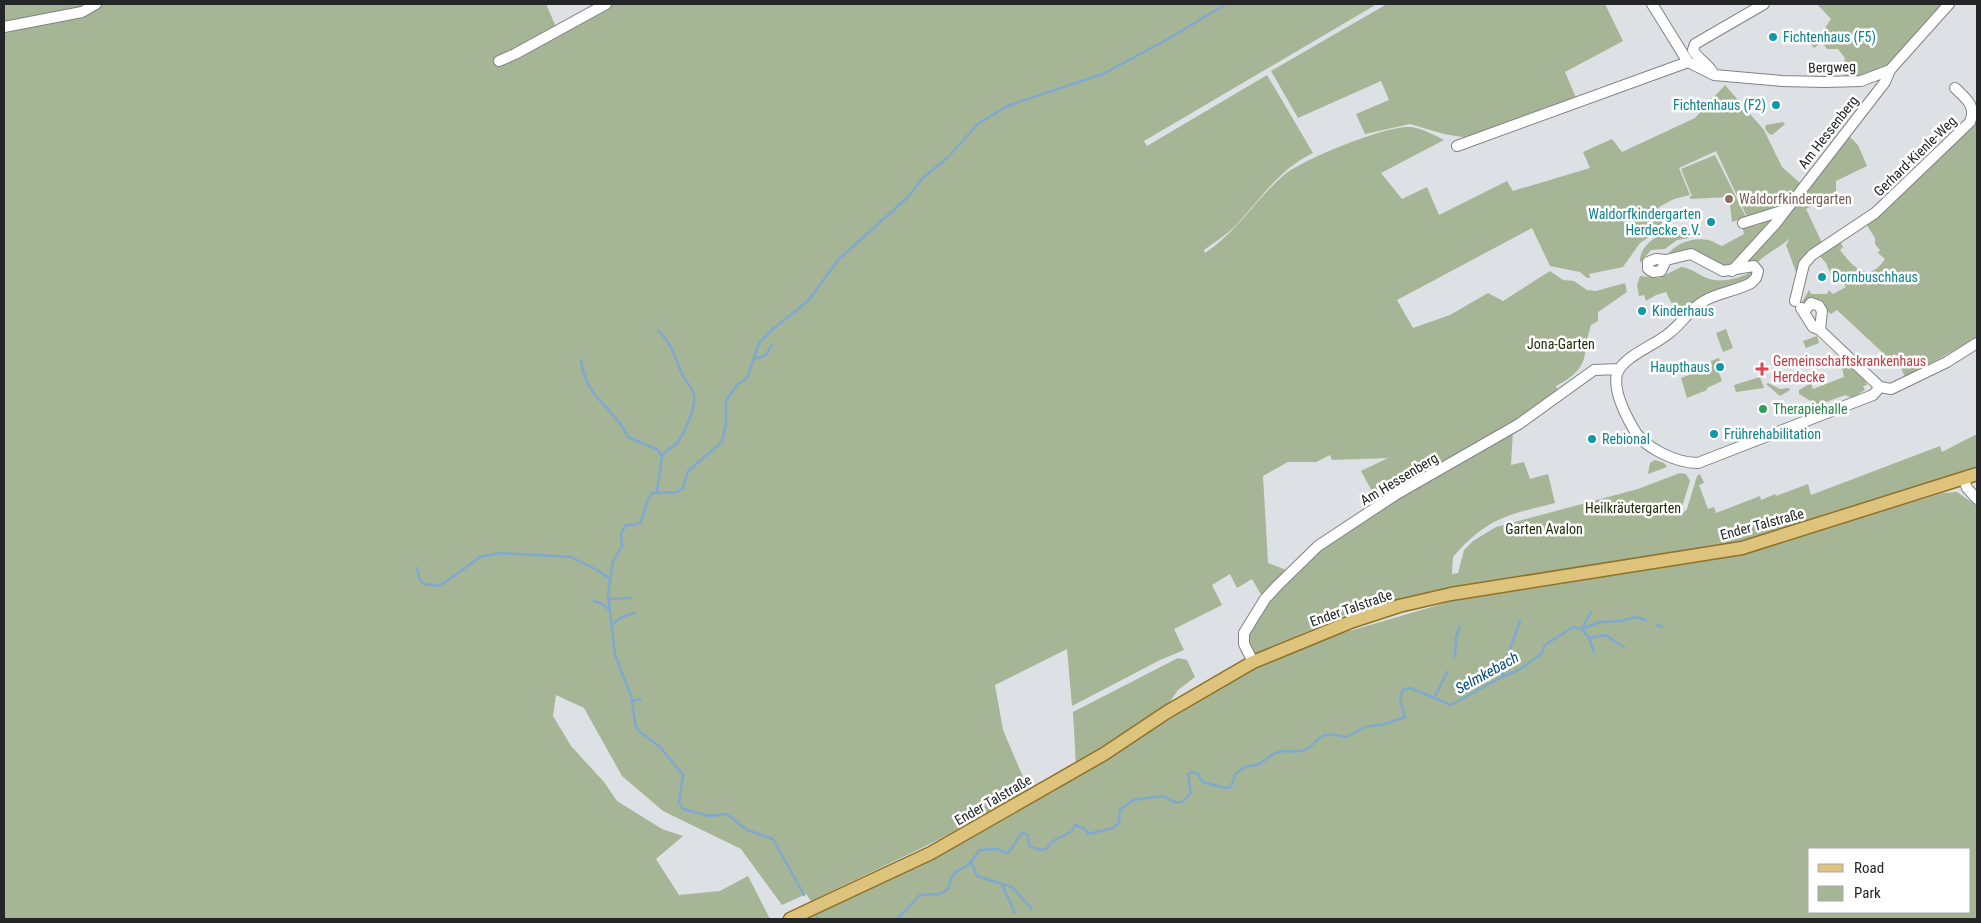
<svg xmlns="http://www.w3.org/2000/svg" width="1981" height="923" font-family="'Roboto Condensed',sans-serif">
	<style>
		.green { fill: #a5b595; fill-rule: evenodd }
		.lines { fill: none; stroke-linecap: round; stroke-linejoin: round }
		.stream { stroke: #7fa9cf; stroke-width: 2.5 }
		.minor-casing { stroke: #808286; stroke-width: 12 }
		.major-casing { stroke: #8f7226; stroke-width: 15 }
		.minor { stroke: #fff; stroke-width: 10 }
		.major { stroke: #dec37d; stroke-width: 12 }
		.culture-dot { fill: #0f9aa8; stroke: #fff; stroke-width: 2 }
		.education-dot { fill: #8d6e63; stroke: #fff; stroke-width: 2 }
		.health-dot { fill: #e0444e; stroke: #fff; stroke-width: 2 }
		.leisure-dot { fill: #2e9e5b; stroke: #fff; stroke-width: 2 }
		.labels { text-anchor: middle; stroke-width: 5; stroke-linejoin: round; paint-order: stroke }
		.culture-label { font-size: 14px; fill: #0d838f; stroke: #fff; text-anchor: start }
		.street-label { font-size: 14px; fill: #242526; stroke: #fff }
		.education-label { font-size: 14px; fill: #785e54; stroke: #fff; text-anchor: start }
		.park-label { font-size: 14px; fill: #202f0a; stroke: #fff }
		.health-label { font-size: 14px; fill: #be3a42; stroke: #fff; text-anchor: start }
		.leisure-label { font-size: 14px; fill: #27864d; stroke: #fff; text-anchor: start }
		.water-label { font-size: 15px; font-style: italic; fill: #004a7a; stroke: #fff }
	</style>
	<rect width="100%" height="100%" fill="#dde0e4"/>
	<!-- green -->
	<path class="green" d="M4,4h542l10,23 32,-11 26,-12h763l-233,137 3,5 120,-71 46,78c-37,18 -53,48 -81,76 -9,8 -19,14 -28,21l1,3c33,-22 50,-53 79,-78 20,-16 98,-48 124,-48 12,0 26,8 36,13l-63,33 21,26 25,-12 12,28 68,-34 6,10 77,-23 -7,-16 29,-13 10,13 73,-34 30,-33 39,45 18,37 19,17 -19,25 -34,10 -32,-68 -37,17 11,27 -16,4 -15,8 4,14 -8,12 -15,10 -17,24 -34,7 1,4h-3l-7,-6 -30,-6 -18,-38 -135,72 16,28 37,-13 38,-22 15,8 47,-30 13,9 11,1 13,9 9,1 29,-8 2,9 -29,20v9l-7,4 -4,14h-2c3,25 -8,36 -29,47l3,7 -180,111 -18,-33 27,-13 -56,2 -2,-5 -14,7h-28l-25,14 5,87 21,8 -26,27 -11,-19 -15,9 -7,-14 -18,11 10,20 -48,24 10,21 -24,10 -88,46 -5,-57 -72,36 8,45 26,61 -101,54 -117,56 -5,-7 -24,11 -41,-56 -78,-38 -41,-35 -38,-68 -28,-13 -3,21 18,30 33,36 13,19 45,28 21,7 -27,23 23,36 41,-4 28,-15 22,43h-766z
		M1387,4h218l18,37 -58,31 12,28 -109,38 -24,-4 -34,-10 -45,10 -9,-20 33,-14 -8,-19 -83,37 -27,-47z
		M1817,4h121l5,4 -55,58 -27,11 -16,1 -2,-10 2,-10 -7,-9h-11l-5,-7 -8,6 -4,-5 10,-7 11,-17z
		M1973,120l4,3v215l-72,39 -10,-23 -15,9 -2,-4 4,-7 -45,-42 -6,4 -6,-5 -22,-5 -1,-2 7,-12 2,4h16l2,-4 4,4 13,-7 -6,-7 -6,2 -8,-19 -7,-8 21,-14 3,6 -3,3c14,18 28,34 45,9l-7,-6 2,-3 -5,-6v-6l-9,-14z
		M1783,122l2,2 -13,11 -4,-2 -3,-5 1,-3z
		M1846,133l12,12 9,21 -31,15v13l-30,15 17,36 -26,30 -11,-30 4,-7c-10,10 -22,14 -32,24l-7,-1 -14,6z
		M1715,155l31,62 -14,5 -3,-25 -39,2v-3h2l-11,-27z
		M1773,215l4,2 -46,48c-18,3 -25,-14 -40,-15 -9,-1 -16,3 -23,4 9,-12 26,-17 40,-14 6,1 8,4 14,6l22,-12 -2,-8c15,1 20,-1 31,-11z
		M1666,230l2,3h10v-2l10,-1 1,8 -12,2 -12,9 -14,1 -11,13c-1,-17 14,-24 26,-33z
		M1681,267c12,1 18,9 29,12 12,4 32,-1 42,-8l2,1 -5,8 -51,19 -15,13 -12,-10 -5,-10 -10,3 -10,6 -2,-6 -5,1 -2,-11 3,-9 19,2z
		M1726,329l7,19 -10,4 -7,-19z
		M1817,336l2,7 -13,5 -3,-7z
		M1719,358l5,13 -5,2 3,8 -15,7v2l-20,8 -6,-20 16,-6 2,-7 8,-3 3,5 2,-1 -1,-5z
		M1848,362l16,15 3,8 -4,1 2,4 -13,8 -7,-3 -27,10 -19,-11v-4l12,-7 2,6 31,-12 -2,-9 5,-1z
		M1760,377l4,11 -28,4 -2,-7z
		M1768,383l12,6 9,-1 1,2 -10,6 -14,-12z
		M1513,430l-2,35 13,-3 6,17 18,-5 7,29c-48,12 -68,15 -102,54l-1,17 6,-1 6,-23 9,-9 23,-14 142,-38 42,-16 6,1 4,7 -10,32 2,1 5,-5 10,-33 3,-2 4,9 -5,2 9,24 6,-2 2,6 44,-17 1,4 14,-6 1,2 32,-12 3,11 129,-49 2,6 35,-18v32l-25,11 -211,64 -291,48 -99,23 -97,43c-3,-4 -7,-8 -8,-13 -2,-10 6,-18 11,-27 54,-82 171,-137 256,-185z
		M1655,460l9,3 3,4 -19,7 2,-11z
		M1957,492l20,14v413h-1171l130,-61 118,-67 200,-124 58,-25 140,-41 292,-49 199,-59zM1810,849h160v63h-160z
		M1178,658l9,2 8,17 -17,13 -13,19 -89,57 -3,-54z"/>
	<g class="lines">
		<!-- stream -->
		<path class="stream" d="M658,330c14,13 17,28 24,44 3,7 10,13 12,20 3,10 -10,42 -18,50 -6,5 -10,5 -14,13
			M754,359l12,-4 6,-11
			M581,360c5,40 32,45 47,77l30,13 4,7 -5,34
			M417,568l2,10 5,6 16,2 40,-29 20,-4 71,4 28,14 11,8
			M609,599l22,-1
			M594,601l7,2 7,6
			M1591,612l-9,17 7,9 16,-3 19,12
			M612,625l10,-8 12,-4
			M1657,625l5,2
			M1589,638l5,14
			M1455,657l1,-20 4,-11
			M1504,676l-2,-5 18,-50
			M1434,698l13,-26
			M632,701l9,-2
			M971,862l6,14 35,11 20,22
			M1002,885l13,28
			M804,895l-31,-56 -26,-9 -20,-16 -18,2 -26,-7 -4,-7 4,-27 -23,-28 -20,-15 -4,-5 -5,-31 -16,-41 -7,-62 5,-32 9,-15 -1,-13 5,-8h9l6,-3 7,-23 4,-6 25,-1 6,-4 5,-17 34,-29 4,-19v-22l11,-16 10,-7 12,-35 15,-15 34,-27 31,-42 69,-62 14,-18 27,-23 29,-32 29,-18 96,-32 65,-35 58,-35
			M817,916l1,3
			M897,919l23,-24 20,-1 8,-5 4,-13 5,-5 11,-6 12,-15 17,-1 9,4 4,-2 10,-16 3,-2 5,2 1,11 12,4 5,-1 7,-8 19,-10 3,-6 9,3 4,6 25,-6 6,-5 1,-13 13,-10 29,-4c15,6 16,13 29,-3l-3,-19 4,-2 6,2 4,8 23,6 6,-1 4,-13 12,-8c15,1 18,-9 31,-14 7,-2 16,0 23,-1 21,-5 10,-23 45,-14l19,-10 20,-3 20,-7 -5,-18 3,-9 7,-2 41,17 53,-29 15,-6 22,-16 4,-9 28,-18 9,2 18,-7 21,-1 15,-4 10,3"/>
		<defs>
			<path id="minor" d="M1652,4l36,58 26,13 68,6 43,1 36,-1 29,-11 59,-66
				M4,27l78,-15 14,-8
				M499,61l16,-7 91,-50
				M1714,75c-5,-12 -15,-14 -21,-25l2,-6 69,-40
				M1457,146l231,-84
				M1743,223l42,-13
				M1666,260l-5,11 -8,1 -5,-3v-7l8,-3 10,1 25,-6 32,17 31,-5 4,5 -2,7 -5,5c-15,8 -33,10 -47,18 -16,9 -22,23 -36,33 -13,11 -46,23 -51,40 -4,16 8,40 16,54 10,20 44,35 65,35l175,-68 7,-8
				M1732,271l44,-48 109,-141 5,-12
				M1795,301l9,-37 8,-9 63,-42 95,-91c7,-16 -4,-23 -15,-34
				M1801,308l12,19 7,3
				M1804,312l7,-9 8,3 3,5 -2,19 60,57 11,2 56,-27 30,-19
				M1964,480l3,8 10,11
				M1253,662l-9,-18v-11l21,-34 12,-13 41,-40 77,-51 124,-71 75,-54 25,-1"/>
			<path id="major" d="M790,919l141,-66 173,-99 63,-42 86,-50 100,-41 46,-15 52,-12 291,-46 235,-74"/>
		</defs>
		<!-- minor casing -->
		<use href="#minor" class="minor-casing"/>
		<!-- major casing -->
		<use href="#major" class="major-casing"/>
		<!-- minor -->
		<use href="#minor" class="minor"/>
		<!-- major -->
		<use href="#major" class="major"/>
	</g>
	<!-- markers -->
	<g class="culture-dot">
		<circle cx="1773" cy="37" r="5"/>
		<circle cx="1776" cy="105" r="5"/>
		<circle cx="1711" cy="222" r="5"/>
		<circle cx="1822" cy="277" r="5"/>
		<circle cx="1642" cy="311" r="5"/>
		<circle cx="1720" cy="367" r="5"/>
		<circle cx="1714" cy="434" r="5"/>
		<circle cx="1592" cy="439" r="5"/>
	</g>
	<circle class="education-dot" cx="1729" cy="199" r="5"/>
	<path class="health-dot" d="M1759.5 361.5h5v5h5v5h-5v5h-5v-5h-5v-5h5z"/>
	<circle class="leisure-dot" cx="1763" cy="409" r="5"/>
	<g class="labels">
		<!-- culture labels -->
		<g class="culture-label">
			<text x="1783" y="42">Fichtenhaus (F5)</text>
			<text x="1766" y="110" text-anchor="end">Fichtenhaus (F2)</text>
			<text x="1701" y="219" text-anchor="end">Waldorfkindergarten<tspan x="1701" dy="16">Herdecke e.V.</tspan></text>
			<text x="1832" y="282">Dornbuschhaus</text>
			<text x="1652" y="316">Kinderhaus</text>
			<text x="1710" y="372" text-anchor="end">Haupthaus</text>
			<text x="1724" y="439">Frührehabilitation</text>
			<text x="1602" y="444">Rebional</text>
		</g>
		<!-- street labels -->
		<g class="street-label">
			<text transform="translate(1832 67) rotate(-2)" y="5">Bergweg</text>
			<text transform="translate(1828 132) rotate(-52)" y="5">Am Hessenberg</text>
			<text transform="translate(1915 156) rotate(-44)" y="5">Gerhard-Kienle-Weg</text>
			<text transform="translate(1399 479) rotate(-31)" y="5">Am Hessenberg</text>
			<text transform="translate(1762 524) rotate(-15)" y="5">Ender Talstraße</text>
			<text transform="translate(1351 608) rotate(-19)" y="5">Ender Talstraße</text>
			<text transform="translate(993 800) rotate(-30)" y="5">Ender Talstraße</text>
		</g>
		<!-- education labels -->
		<g class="education-label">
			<text x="1739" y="204">Waldorfkindergarten</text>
		</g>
		<!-- park labels -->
		<g class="park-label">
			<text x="1561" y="349">Jona-Garten</text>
			<text x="1633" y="513">Heilkräutergarten</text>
			<text x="1544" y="534">Garten Avalon</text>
		</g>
		<!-- health labels -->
		<g class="health-label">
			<text x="1773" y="366">Gemeinschaftskrankenhaus<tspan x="1773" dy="16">Herdecke</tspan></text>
		</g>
		<!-- leisure labels -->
		<g class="leisure-label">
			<text x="1773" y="414">Therapiehalle</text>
		</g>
		<!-- water labels -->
		<g class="water-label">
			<text transform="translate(1487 673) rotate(-29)" y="5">Selmkebach</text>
		</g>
	</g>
	<!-- border -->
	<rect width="1981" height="923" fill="none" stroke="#242526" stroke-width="10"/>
	<!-- legend -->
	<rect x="1808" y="848" width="162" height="65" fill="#ffffff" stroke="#a7a8a8"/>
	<rect x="1818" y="864" width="25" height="8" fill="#dec37d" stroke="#a7a8a8"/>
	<text x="1854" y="873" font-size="15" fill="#242526">Road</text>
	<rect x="1818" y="886" width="25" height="15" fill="#a5b595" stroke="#a7a8a8"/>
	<text x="1854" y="898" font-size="15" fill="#242526">Park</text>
</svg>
